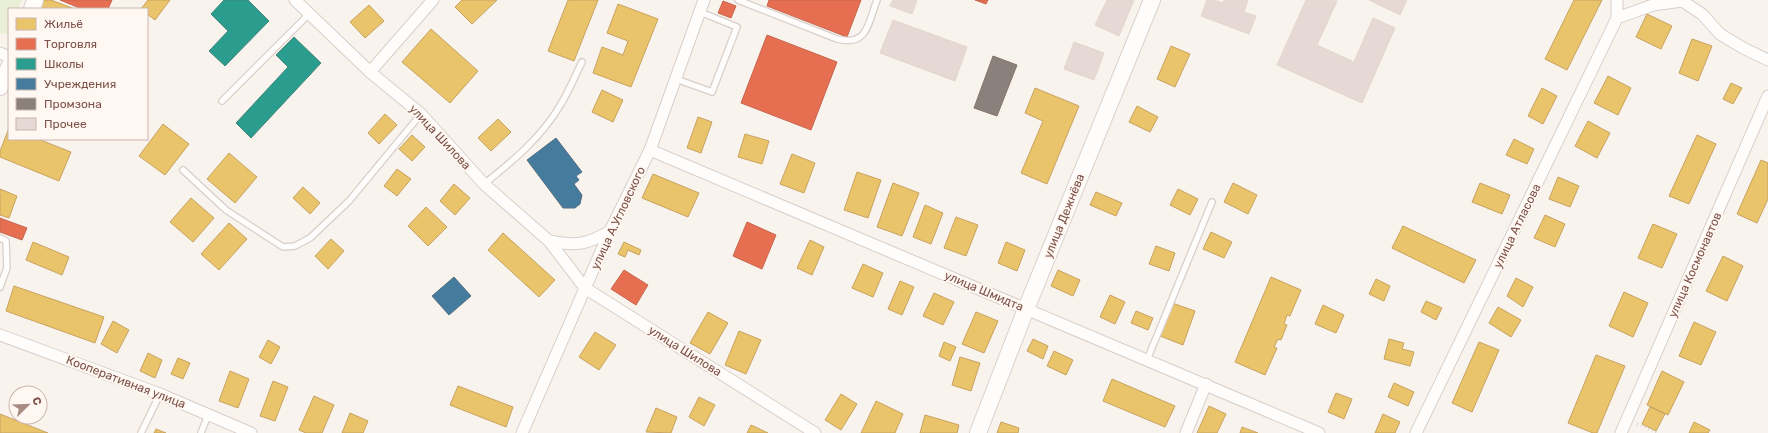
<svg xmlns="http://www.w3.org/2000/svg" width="1768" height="433" font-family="Rubik,sans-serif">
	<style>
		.green { fill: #eaf0d7 }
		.homes { fill: #e9c46a; stroke: #c8a260 }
		.shops { fill: #e76f51; stroke: #c7664f }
		.schools { fill: #2a9d8f; stroke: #43867a }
		.public { fill: #457b9d; stroke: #566f84 }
		.industry { fill: #8a817c; stroke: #86736d }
		.building { fill: #e6d9d5; stroke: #e3d5cf }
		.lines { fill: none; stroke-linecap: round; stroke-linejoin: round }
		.service-casing { stroke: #d8ceca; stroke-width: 8 }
		.minor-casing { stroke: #d8ceca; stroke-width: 13 }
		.secondary-casing { stroke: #dad0cb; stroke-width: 18 }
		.path { stroke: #dcd1ce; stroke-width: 2.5; stroke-dasharray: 1 3; stroke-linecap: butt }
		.service { stroke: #fefdfc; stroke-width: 5.5 }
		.minor { stroke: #fefdfc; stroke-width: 11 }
		.secondary { stroke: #fefdfc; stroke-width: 16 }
		.labels { text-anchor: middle; stroke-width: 4; stroke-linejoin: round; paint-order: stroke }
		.street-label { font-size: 12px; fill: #7c5249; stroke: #fff7f1 }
	</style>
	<rect width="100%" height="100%" fill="#f9f3ee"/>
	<!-- green -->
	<path class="green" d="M0,0h22l-4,9h-9l-1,26 -8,-2z"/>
	<!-- homes -->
	<path class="homes" d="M43,0h8l24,9h-35z
		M148,0h22l-15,20 -8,-6v-5h-6z
		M462,0h35l-25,24 -17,-17z
		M568,0h30l-24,61 -26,-10z
		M1574,0h28l-35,70 -22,-11z
		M618,4l40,15 -27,68 -38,-14 9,-26 21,8 5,-14 -21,-8z
		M369,5l15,16 -19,17 -15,-16z
		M1647,14l25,12 -11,23 -25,-12z
		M431,29l47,42 -28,32 -48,-41z
		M1692,39l20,7 -14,35 -19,-8z
		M1171,46l19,8 -15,33 -18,-8z
		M1608,76l23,12 -13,27 -24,-12z
		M1731,83l11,5 -9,16 -10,-5z
		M1035,88l44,18 -32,78 -26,-11 22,-52 -18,-8z
		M1542,88l15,8 -14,28 -15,-8z
		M602,90l21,10 -10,22 -21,-10z
		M1137,106l21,11 -8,15 -21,-10z
		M385,114l12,11 -18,19 -11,-11z
		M698,117l14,5 -11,31 -14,-5z
		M498,119l13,13 -20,19 -13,-13z
		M1588,121l22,12 -13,25 -22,-12z
		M163,124l26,20 -24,31 -26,-19z
		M9,128v11h29l33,13 -12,29 -59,-24v-6z
		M745,134l24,7 -7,23 -24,-7z
		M412,135l13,12 -13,14 -13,-12z
		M1697,135l19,9 -27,60 -20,-8z
		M1514,139l20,10 -7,15 -21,-9z
		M229,153l28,24 -22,26 -28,-24z
		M792,154l23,9 -11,30 -24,-9z
		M1761,160l7,3v36l-11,24 -20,-9z
		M397,169l14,10 -14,17 -13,-10z
		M857,172l24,8 -13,38 -24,-8z
		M653,174l46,19 -11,24 -46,-19z
		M1558,177l21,9 -9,21 -21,-8z
		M893,183l26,10 -17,43 -25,-9z
		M1233,183l24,12 -9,19 -24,-12z
		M1480,183l30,12 -8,19 -30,-12z
		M454,184l16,14 -15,17 -15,-14z
		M303,187l17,16 -10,11 -17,-16z
		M0,189l17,7 -8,22 -9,-3z
		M1178,189l20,10 -8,16 -20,-10z
		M1096,192l26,11 -6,13 -26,-11z
		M191,198l23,20 -21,24 -23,-20z
		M925,205l18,8 -12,31 -18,-7z
		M426,207l21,20 -19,19 -20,-20z
		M1545,215l20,9 -10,23 -21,-9z
		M956,217l22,8 -12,31 -22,-8z
		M229,223l18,16 -28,31 -18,-16z
		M1653,224l24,10 -15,34 -24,-10z
		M1403,226l73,34 -12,23 -72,-35z
		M1211,232l21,10 -8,16 -21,-9z
		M503,233l52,47 -16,17 -51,-47z
		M331,239l13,12 -16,18 -13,-13z
		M810,240l14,7 -12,28 -15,-7z
		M33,242l36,15 -7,18 -36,-15z
		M624,242l17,8 -2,5 -11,-5 -3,7 -7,-3z
		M1006,242l19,8 -8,21 -19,-8z
		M1156,246l19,7 -6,18 -20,-7z
		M1723,256l20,10 -16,35 -21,-10z
		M863,264l20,9 -10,24 -21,-9z
		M1058,270l22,10 -7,16 -22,-10z
		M1271,277l30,13 -11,26 -3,-1 -3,9 3,1 -6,15 -3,-1 -4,8 3,1 -12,27 -30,-13z
		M1516,278l17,9 -10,20 -16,-11z
		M1376,279l14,7 -6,15 -15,-7z
		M900,281l14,6 -12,28 -14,-6z
		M14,286l90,31 -9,26 -89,-32z
		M1624,292l24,11 -15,34 -24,-11z
		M934,293l20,9 -11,23 -20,-9z
		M1110,295l15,7 -10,22 -15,-7z
		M1426,301l16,7 -6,12 -15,-8z
		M1172,303l23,8 -12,34 -23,-9z
		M1323,305l21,10 -8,18 -21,-9z
		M1498,307l23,13 -10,17 -22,-14z
		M1136,311l17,7 -5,12 -17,-7z
		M708,312l20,11 -18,31 -20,-11z
		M976,312l22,9 -14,32 -22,-9z
		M113,321l16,9 -12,23 -16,-9z
		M1694,322l22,10 -15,33 -22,-9z
		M739,331l22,9 -15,34 -21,-9z
		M595,332l21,13 -17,25 -20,-13z
		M1033,339l15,7 -5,13 -16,-8z
		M1389,339l15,4 -2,6 12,3 -4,14 -26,-7z
		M268,340l12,7 -9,17 -12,-7z
		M944,342l12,5 -6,14 -11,-5z
		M1479,342l20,8 -27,62 -20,-9z
		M1054,351l19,9 -7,15 -19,-9z
		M148,353l14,7 -7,18 -15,-7z
		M1596,355l29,11 -28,67h-4l-25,-10z
		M960,357l20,6 -9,28 -19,-6z
		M178,358l12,5 -7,16 -12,-5z
		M230,371l19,8 -11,29 -19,-7z
		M1662,371l22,11 -16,33 -21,-10z
		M1112,379l63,27 -10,21 -62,-26z
		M273,381l15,6 -13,34 -15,-5z
		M1394,383l20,9 -6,14 -20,-9z
		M458,386l55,21 -7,20 -56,-22z
		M1336,393l16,6 -8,20 -16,-7z
		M841,394l16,10 -16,26 -16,-10z
		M314,396l20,9 -12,28h-16l-7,-3z
		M699,397l16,8 -11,21 -15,-9z
		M876,401l27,13 -8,19h-34z
		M1209,406l17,8 -9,19h-20z
		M1650,407l15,7 -9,17 -14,-7z
		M656,408l21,9 -6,16 -25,-1z
		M350,413l18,8 -5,12h-21z
		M0,414l48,19h-48z
		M1383,414l17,8 -5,11h-20z
		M925,415l34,10 -2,8h-37z
		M1001,422l18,6 -1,5h-21z
		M1694,422l16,8 -2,3h-19z
		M751,425l17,8h-21z
		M1242,427l16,6h-18z
		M156,429l10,4h-12z"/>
	<!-- shops -->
	<path class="shops" d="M60,0h52l-4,9h-26z
		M769,0h92l-14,37 -80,-31z
		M975,0h13l-2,4z
		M723,1l13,5 -5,12 -13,-5z
		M767,35l70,27 -26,68 -70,-27z
		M0,218l27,10 -5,12 -22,-8z
		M747,222l29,13 -14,34 -29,-13z
		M624,270l24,15 -12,20 -25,-16z"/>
	<!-- schools -->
	<path class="schools" d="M224,0h24l21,21 -44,45 -16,-15 19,-20 -17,-17z
		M294,37l27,26 -70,75 -15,-15 52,-56 -12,-12z"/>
	<!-- public -->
	<path class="public" d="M556,138l26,34 -6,4 3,4 -5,4 8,11 -2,9 -5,4h-12l-36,-48z
		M454,277l17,19 -22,19 -17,-19z"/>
	<!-- industry -->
	<path class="industry" d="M993,56l24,9 -20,51 -23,-8z"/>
	<!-- building -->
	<path class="building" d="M893,0h24l-5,14 -22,-8z
		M1107,0h27l-15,36 -24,-11z
		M1207,0h7l9,3 1,-3h24l-4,12 12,4 -7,18 -48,-18z
		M1306,0l31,1 -20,44 37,17 19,-44 22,10 -33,75 -85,-38z
		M1369,0h38l-7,15z
		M893,20l74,27 -12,34 -75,-28z
		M1074,42l30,11 -10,27 -30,-11z"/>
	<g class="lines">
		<defs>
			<path id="service" d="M738,0l99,39c31,8 31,-16 40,-39
				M676,79l36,13 25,-65 -37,-15
				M222,101l87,-87
				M183,170l43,40 57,37 12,-1 15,-8 39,-37 72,-87
				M484,184c29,-23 58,-47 77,-80 8,-13 14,-28 21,-42
				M0,238l6,3 1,27 -7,19
				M1147,360l65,-158
				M141,433l19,-39
				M201,433l7,-18"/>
			<path id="minor" d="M295,0l75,72 51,42 63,70 65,57 36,47 230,145
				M1617,0v18l36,-13 29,-4 20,13 18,20 23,14 25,12
				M0,53l9,4
				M370,72l63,-72
				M650,150l669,283
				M549,241c27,5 38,4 61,-10
				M0,335l160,59 91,39
				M522,433l88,-202 40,-81 54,-150
				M1186,433l20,-49
				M1416,433l201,-415
				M1621,433l147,-337"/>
			<path id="secondary" d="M32,9l3,-9
				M0,87l9,-20
				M978,433l48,-124 126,-309"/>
		</defs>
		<!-- service casing -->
		<use href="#service" class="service-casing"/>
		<!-- minor casing -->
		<use href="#minor" class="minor-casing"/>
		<!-- secondary casing -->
		<use href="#secondary" class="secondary-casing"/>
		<!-- path -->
		<path class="path" d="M1637,424l21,9"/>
		<!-- service -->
		<use href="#service" class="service"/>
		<!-- minor -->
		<use href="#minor" class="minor"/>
		<!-- secondary -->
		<use href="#secondary" class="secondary"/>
	</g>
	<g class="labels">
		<!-- street labels -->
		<g class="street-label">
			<text transform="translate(440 137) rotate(47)" y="4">улица Шилова</text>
			<text transform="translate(1064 216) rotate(-68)" y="4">улица Дежнёва</text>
			<text transform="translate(618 218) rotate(-65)" y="4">улица А.Угловского</text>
			<text transform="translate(1517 226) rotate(-64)" y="4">улица Атласова</text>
			<text transform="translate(1695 265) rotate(-66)" y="4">улица Космонавтов</text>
			<text transform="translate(984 291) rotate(23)" y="4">улица Шмидта</text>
			<text transform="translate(685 351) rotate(32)" y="4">улица Шилова</text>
			<text transform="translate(126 382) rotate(21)" y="4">Кооперативная улица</text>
		</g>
	</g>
	<!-- legend -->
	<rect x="8" y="8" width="140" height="132" fill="#fff7f1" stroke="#cbb5ae"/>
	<rect x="16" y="18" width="20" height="12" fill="#e9c46a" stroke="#cbb5ae"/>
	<text x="44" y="28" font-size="12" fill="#7c5249">Жильё</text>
	<rect x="16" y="38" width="20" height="12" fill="#e76f51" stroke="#cbb5ae"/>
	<text x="44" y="48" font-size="12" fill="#7c5249">Торговля</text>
	<rect x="16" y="58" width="20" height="12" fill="#2a9d8f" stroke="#cbb5ae"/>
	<text x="44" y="68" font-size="12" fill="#7c5249">Школы</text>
	<rect x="16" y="78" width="20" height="12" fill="#457b9d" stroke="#cbb5ae"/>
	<text x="44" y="88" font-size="12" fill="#7c5249">Учреждения</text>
	<rect x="16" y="98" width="20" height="12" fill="#8a817c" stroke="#cbb5ae"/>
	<text x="44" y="108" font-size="12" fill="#7c5249">Промзона</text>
	<rect x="16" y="118" width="20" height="12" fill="#e6d9d5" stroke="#cbb5ae"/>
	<text x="44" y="128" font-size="12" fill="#7c5249">Прочее</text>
	<!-- north arrow -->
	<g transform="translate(28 405) rotate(67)"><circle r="19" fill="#fff7f1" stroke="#cbb5ae"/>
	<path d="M0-3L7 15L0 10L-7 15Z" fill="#a88a83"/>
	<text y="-6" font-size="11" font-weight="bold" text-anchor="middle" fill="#7c5249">С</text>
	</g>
</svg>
